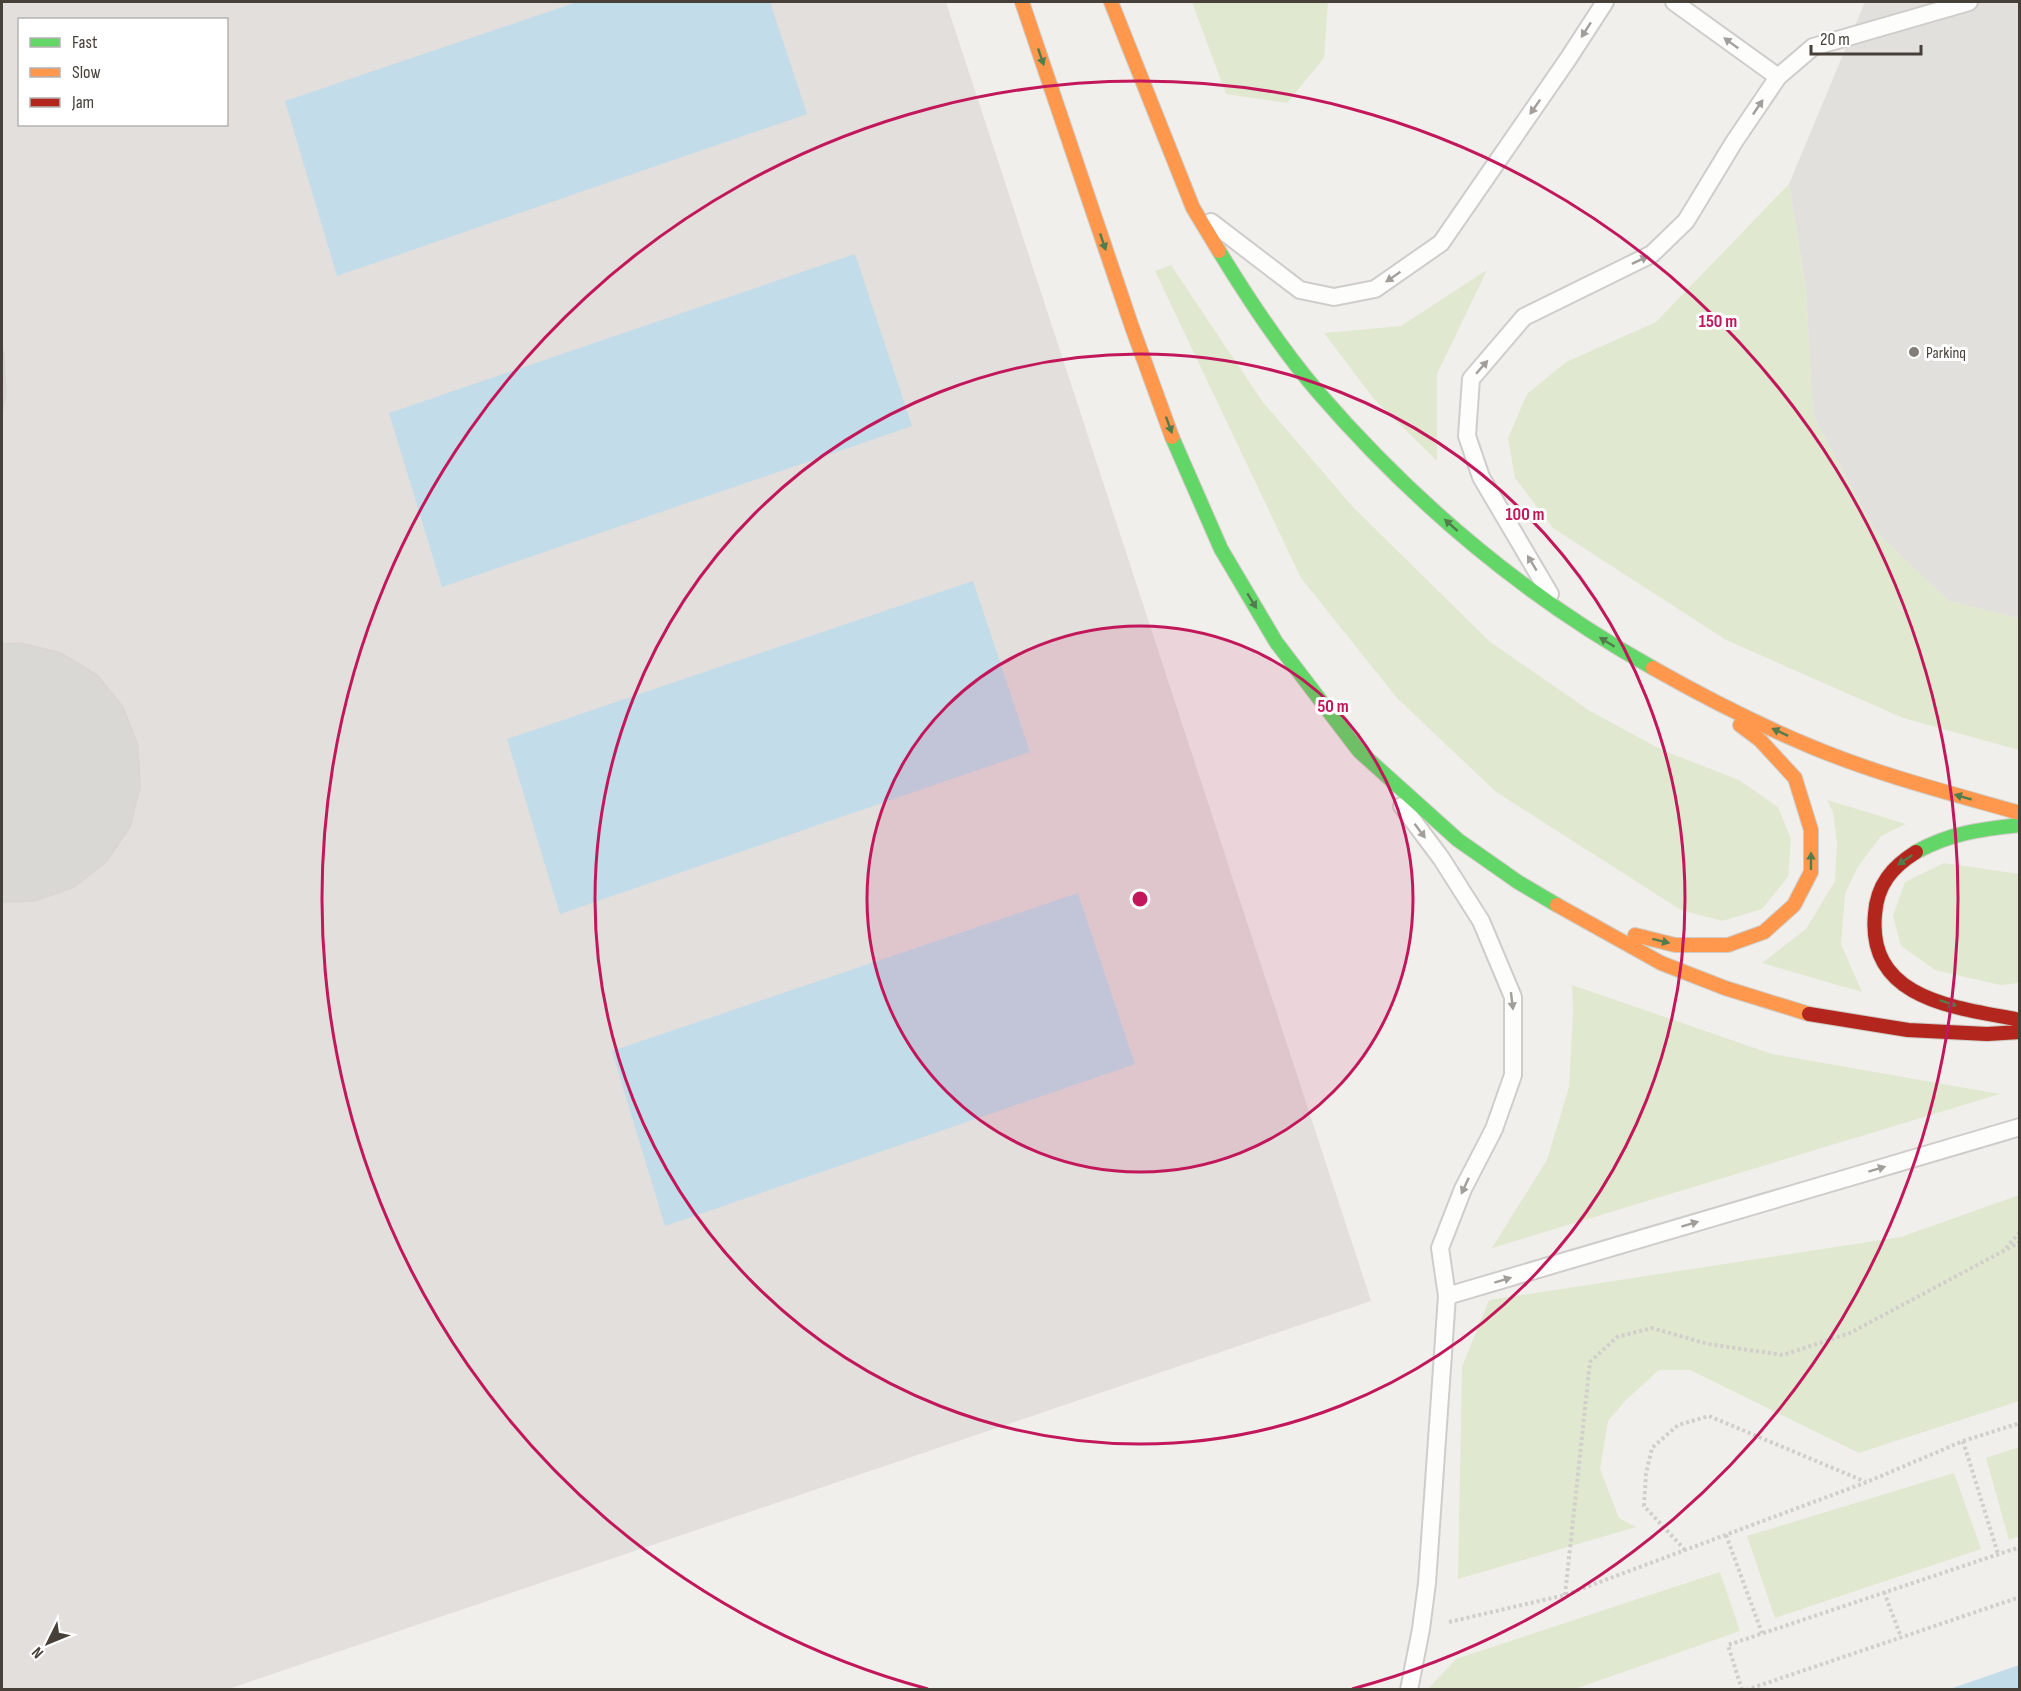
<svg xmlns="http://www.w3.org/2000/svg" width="2021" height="1691" font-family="'Sofia Sans Condensed',sans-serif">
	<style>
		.industrial { fill: #e2dfdc; fill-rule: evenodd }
		.green { fill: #e0e8cf }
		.parking { fill: #e2e0dd }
		.water { fill: #c2dce9 }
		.building { fill: #dad8d5; stroke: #d9d6d2; stroke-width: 1.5 }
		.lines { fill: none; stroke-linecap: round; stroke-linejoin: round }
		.lane-casing { stroke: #cfcdca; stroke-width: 20 }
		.fast-casing { stroke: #cfcbc4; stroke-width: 16 }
		.slow-casing { stroke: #cfcbc4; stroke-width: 16 }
		.jam-casing { stroke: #cfcbc4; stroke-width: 16 }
		.path { stroke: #d1cfcb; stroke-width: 4; stroke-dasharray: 3 3; stroke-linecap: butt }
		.lane { stroke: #fdfdfc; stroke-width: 16 }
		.fast { stroke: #63d668; stroke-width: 14 }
		.slow { stroke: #ff974d; stroke-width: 14 }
		.jam { stroke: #b3261e; stroke-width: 14 }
		.oneway { fill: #a29e9a }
		.oneway2 { fill: #527c4c }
		.ring { fill: none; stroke: #c2185b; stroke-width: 3 }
		.poi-dot { fill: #827d78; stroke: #fff; stroke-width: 2 }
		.labels { text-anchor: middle; stroke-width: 6; stroke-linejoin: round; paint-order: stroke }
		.poi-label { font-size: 16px; fill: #464039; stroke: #fff; text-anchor: start }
		.centre { fill: #c2185b; stroke: #fff; stroke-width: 3 }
		.ring-label { font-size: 18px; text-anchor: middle; font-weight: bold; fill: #c2185b; stroke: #fff; stroke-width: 6; stroke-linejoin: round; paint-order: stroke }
	</style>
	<rect width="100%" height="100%" fill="#f1efec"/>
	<!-- industrial -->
	<path class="industrial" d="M2,2h944l425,1299 -1143,388 -226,1zM20,20h206v104h-206z"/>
	<!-- green -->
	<path class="green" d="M1192,2h136l-4,56 -37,45 -61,-9z
		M1789,184l17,105 7,126 63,117 72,68 71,18v132l-116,-32 -177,-78 -173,-112 -38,-50 -7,-40 19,-44 39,-32 90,-40z
		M1171,265l91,136 91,106 136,134 101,70 72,39 77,30 39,27 13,32 -3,38 -26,32 -40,12 -41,-11 -185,-118 -99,-94 -96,-120 -146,-307z
		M1487,270l-50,104v87l-64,-63 -49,-65 77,-7z
		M1827,800l79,24 -25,12 -24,32 -12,26 -4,50 21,48 -100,-29 44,-34 29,-48 2,-38 -4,-31z
		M1944,863l75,11v109l-19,2 -65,-15 -34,-24 -8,-30 12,-34z
		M1572,985l200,69 228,40 -508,154 55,-88 22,-73 4,-74z
		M2019,1195v206l-160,52 -169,-83h-31l-33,30 -18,21 -8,48 19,49 17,9 -178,52 4,-212 27,-67 412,-63z
		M2019,1447v89l-10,4 -23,-82z
		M1954,1473l27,76 -206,69 -28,-82z
		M1720,1572l20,59 -165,58h-147l28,-30z"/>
	<!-- parking -->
	<path class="parking" d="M1865,2h154v616l-70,-17 -73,-69 -63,-117 -7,-126 -17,-105z"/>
	<!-- water -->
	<path class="water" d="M577,2h193l37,112 -470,162 -52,-175z
		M855,254l57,172 -470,161 -53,-174z
		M973,581l57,171 -470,162 -53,-175z
		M1078,893l57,171 -470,162 -53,-175z
		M2019,1665v24h-69z"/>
	<!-- building -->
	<path class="building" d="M2,347l2,6 2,42 -4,18z
		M21,643l40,10 36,22 26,32 15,39 2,41 -10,40 -23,34 -33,26 -39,14 -33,1v-258z"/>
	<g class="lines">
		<defs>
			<path id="lane" d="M1674,2l104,75
				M1211,222l89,68 34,7 41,-8 66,-46 127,-184 37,-57
				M1550,594l-69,-117 -14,-41 4,-57 53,-62 128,-63 34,-33 48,-79 44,-65 35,-30 156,-45
				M1402,806l39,52 40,63 32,76v78l-19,54 -31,60 -23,59 7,48 -20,287 -6,46 -12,61
				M1447,1296l573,-169"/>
			<path id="fast" d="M1219,251c30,49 62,98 99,141 96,111 207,205 335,276
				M1172,437l49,112 55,93 83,109 99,89 60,42 39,23
				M1916,852c34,-19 66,-23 104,-27"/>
			<path id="slow" d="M1022,2l110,325 40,110
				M1111,2l82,206 26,43
				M1653,668c51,29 104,56 159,79 67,28 138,46 208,66
				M1557,905l104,58 64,25 84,26
				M1635,935l40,10h53l36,-13 30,-27 17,-33v-42l-16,-52 -35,-38 -20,-15"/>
			<path id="jam" d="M1916,852c-24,15 -39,33 -41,62 -8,84 77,93 140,105
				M1809,1014l99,16 79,4 33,-2"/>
		</defs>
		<!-- lane casing -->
		<use href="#lane" class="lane-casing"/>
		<!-- fast casing -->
		<use href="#fast" class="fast-casing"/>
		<!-- slow casing -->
		<use href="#slow" class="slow-casing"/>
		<!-- jam casing -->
		<use href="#jam" class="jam-casing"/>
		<!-- path -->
		<path class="path" d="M2006,1248l14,-16
			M1963,1441l35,113
			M1726,1535l36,98
			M1685,1550l-41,-44 2,-32 6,-26 26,-23 31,-9 157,66
			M1884,1592l17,45
			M1565,1595l25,-233 27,-25 35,-9 56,16 75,11 67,-22 170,-91
			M1449,1622l116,-27 302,-113 96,-41 57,-18
			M1742,1690l-14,-45 292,-98
			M1746,1690l274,-93"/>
		<!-- lane -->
		<use href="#lane" class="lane"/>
		<!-- fast -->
		<use href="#fast" class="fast"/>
		<!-- slow -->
		<use href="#slow" class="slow"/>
		<!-- jam -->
		<use href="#jam" class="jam"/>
	</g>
	<!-- one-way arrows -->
	<defs><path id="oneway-solid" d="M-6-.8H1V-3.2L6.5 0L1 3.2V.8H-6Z" transform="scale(1.5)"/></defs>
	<g class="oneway">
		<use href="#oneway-solid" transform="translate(1586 30) rotate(123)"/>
		<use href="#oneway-solid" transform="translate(1731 43) rotate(-144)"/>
		<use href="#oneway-solid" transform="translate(1535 107) rotate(125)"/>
		<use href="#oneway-solid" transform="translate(1758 107) rotate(-56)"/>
		<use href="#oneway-solid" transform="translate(1640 260) rotate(-26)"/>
		<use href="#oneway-solid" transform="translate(1393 277) rotate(145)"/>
		<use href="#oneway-solid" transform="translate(1482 367) rotate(-49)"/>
		<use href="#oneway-solid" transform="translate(1532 563) rotate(-121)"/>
		<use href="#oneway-solid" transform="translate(1420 831) rotate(53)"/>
		<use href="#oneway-solid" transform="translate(1512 1001) rotate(83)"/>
		<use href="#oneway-solid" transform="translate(1877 1169) rotate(-17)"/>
		<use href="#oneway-solid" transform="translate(1465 1186) rotate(115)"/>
		<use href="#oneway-solid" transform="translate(1690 1224) rotate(-17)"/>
		<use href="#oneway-solid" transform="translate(1503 1280) rotate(-17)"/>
	</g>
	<g class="oneway2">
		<use href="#oneway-solid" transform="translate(1041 57) rotate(71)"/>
		<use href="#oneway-solid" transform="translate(1103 242) rotate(71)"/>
		<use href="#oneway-solid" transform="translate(1169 425) rotate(70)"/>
		<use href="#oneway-solid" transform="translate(1451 525) rotate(-138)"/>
		<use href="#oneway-solid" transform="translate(1252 601) rotate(59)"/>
		<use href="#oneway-solid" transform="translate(1607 642) rotate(-148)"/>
		<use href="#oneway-solid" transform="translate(1780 732) rotate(-155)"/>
		<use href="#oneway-solid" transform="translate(1963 797) rotate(-164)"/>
		<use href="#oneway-solid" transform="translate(1905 860) rotate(146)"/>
		<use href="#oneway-solid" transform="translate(1811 861) rotate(-90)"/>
		<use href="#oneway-solid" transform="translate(1661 941) rotate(14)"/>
		<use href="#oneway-solid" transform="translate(1948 1003) rotate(18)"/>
	</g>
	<!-- distance rings -->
	<circle cx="1140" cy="899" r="273" fill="#c2185b" fill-opacity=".12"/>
	<g class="ring">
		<circle cx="1140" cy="899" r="273"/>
		<circle cx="1140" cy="899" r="545"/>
		<path d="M928 1689A818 818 0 1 1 1352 1689"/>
	</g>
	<!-- markers -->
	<circle class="poi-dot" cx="1914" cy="352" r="6"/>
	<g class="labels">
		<!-- poi labels -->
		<g class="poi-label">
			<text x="1926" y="358">Parkinq</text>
		</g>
	</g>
	<circle cx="1140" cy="899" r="9" class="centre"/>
	<g class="ring-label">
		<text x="1718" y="327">150 m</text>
		<text x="1525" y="520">100 m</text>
		<text x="1333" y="712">50 m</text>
	</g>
	<!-- border -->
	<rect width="2021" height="1691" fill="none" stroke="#464039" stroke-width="6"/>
	<!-- legend -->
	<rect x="18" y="18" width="210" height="108" fill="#ffffff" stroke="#b5b3b0" stroke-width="1.5"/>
	<rect x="30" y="38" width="30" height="9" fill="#63d668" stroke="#b5b3b0" stroke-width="1.5"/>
	<text x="72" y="48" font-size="18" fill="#464039">Fast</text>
	<rect x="30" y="68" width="30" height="9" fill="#ff974d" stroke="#b5b3b0" stroke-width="1.5"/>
	<text x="72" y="78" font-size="18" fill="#464039">Slow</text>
	<rect x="30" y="98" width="30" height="9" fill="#b3261e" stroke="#b5b3b0" stroke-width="1.5"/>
	<text x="72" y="108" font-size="18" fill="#464039">Jam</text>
	<!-- north arrow -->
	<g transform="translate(48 1643) rotate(227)" stroke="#ffffff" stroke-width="4.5" paint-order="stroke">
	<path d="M0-4.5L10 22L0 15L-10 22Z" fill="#464039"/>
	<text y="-9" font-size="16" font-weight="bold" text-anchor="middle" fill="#464039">N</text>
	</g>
	<!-- scale -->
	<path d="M1811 45v9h110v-9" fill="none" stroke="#464039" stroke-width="3"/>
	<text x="1820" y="45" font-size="18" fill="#464039" stroke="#ffffff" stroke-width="4.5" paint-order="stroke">20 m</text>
</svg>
